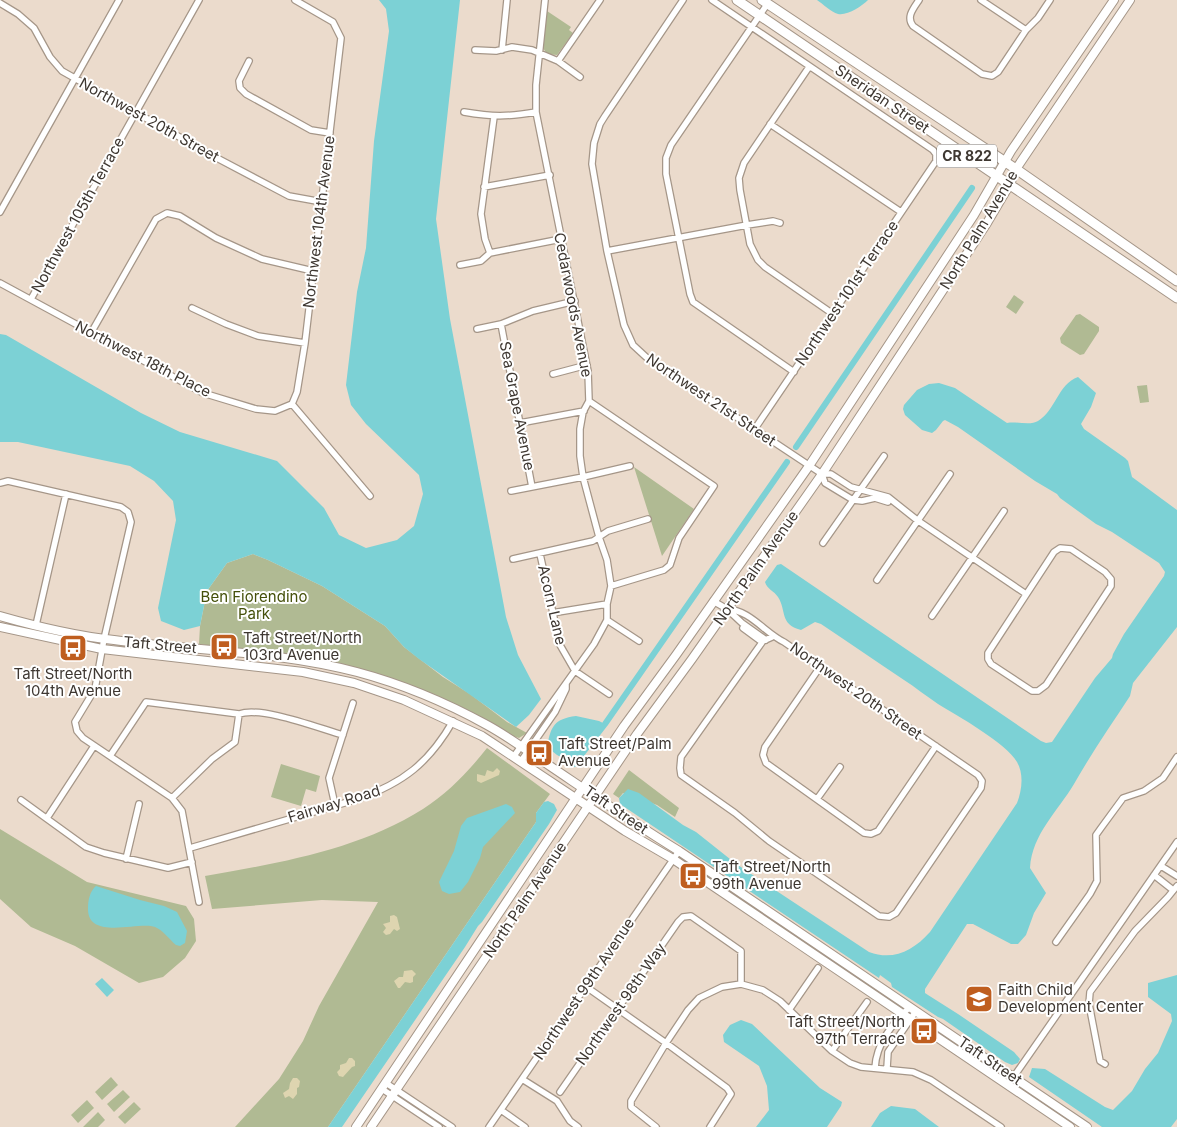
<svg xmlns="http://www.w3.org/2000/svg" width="1177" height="1127" font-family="Inter,sans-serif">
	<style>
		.green { fill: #b0ba93 }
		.sand { fill: #ded5b0 }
		.water { fill: #7cd1d5 }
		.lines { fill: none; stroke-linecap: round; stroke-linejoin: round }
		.canal { stroke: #7cd1d5; stroke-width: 6 }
		.street-casing { stroke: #a59688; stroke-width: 8 }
		.secondary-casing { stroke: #a59688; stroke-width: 10 }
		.primary-casing { stroke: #a59688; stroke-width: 11 }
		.street { stroke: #fff; stroke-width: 5.5 }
		.secondary { stroke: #fff; stroke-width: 8 }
		.primary { stroke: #fff; stroke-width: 9 }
		.labels { text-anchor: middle; stroke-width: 4; stroke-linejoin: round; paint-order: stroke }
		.shield { fill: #fff; stroke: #78736f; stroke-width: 1 }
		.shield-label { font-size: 14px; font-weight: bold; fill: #3e3731 }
		.street-label { font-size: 15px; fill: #3e3731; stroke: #fff }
		.park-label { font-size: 15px; fill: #45500a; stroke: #fff }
		.poi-label { font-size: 15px; fill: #3e3731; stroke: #fff; text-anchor: start }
	</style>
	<rect width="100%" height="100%" fill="#ebdbcc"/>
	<!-- green -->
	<path class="green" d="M547,11l24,16 -2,3 4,3 -16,22 -10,-1 -4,-6z
		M1014,295l10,7 -8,12 -10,-7z
		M1080,314l19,13v4l-15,23 -4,1 -19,-12 -1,-5 16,-23z
		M1147,385l2,17 -9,1 -3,-17z
		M634,467l60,42 -32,47z
		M253,554l15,6 54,26 63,40 19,21 39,30 27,17 37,28 20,11 -8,5 -6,-2c-32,-17 -63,-37 -98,-49 -67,-25 -145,-32 -216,-43l1,-18 7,-35 20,-28z
		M487,748l63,46 -14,19v9l-208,305h-93l44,-48 24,-38 16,-35 59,-104 -56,-2 -110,9 -7,-33c74,-13 153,-26 218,-67 25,-16 46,-38 64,-61z
		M281,764l39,12 -4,16 -10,-3 -5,17 -30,-9z
		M629,770l50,38 -4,9 -18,-12 -34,-12 -4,5 -6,-4z
		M0,829l87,53 99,24 8,13 2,22 -11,17 -22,19 -24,6 -64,-37 -44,-19 -31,-28z
		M111,1077l7,8 -16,15 -7,-8z
		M123,1090l7,7 -16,15 -7,-8z
		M87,1100l7,8 -16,15 -7,-8z
		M134,1102l7,7 -16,15 -7,-7z
		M98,1112l7,8 -7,7h-15z"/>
	<!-- sand -->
	<path class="sand" d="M497,768l3,3 -1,4 -18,8 -4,-2v-7l8,2 2,-6 6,2z
		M394,915l3,2 3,12 -3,2 -3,-2 -4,5 -4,1 -3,-3 3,-4 -3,-4 7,-2v-6z
		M412,970l4,4 -3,3v5l-3,1 -5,-1 -5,6h-2l-4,-7 5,-4h4l1,-6z
		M349,1058h3l3,3v5l-3,1 -9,10 -4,-1 -2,-4 3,-3v-4l6,-2z
		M293,1078h4l3,3 -1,6 -2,1v6l-4,5 -4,-3 -4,2 -2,-5 6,-4 1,-6z"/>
	<!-- water -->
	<path class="water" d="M379,0h81l-24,219 14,100 56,298 12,38 23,44 -12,16 -13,12 -97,-68 -15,-12 -19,-21 -63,-40 -54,-26 -15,-6 -26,9 -20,28 -7,35 -16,4 -23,-9 -3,-13 18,-88 -3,-19 -19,-20 -24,-15 -112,-24h-18v-108l6,1 135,78 39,19 97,29 47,47 15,27 27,13 31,-8 17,-14 9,-32 -4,-19 -53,-51 -15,-19 -5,-20 11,-93 9,-44 8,-107 15,-110 -3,-22z
		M817,0h51c-6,6 -21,16 -30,14 -7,-2 -15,-10 -21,-14z
		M1078,377l18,16 -5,14 -10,17 3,5 41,29 3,3 4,16 45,33v117l-44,56 -3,13c-19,29 -39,58 -56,88 -16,27 -42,50 -44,84l16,25 -12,20 -8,22 -8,9h-7l-38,-20h-6l-42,65v4l3,2 30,19 56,38 6,7 -2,4 -6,2 -7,-3 -62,-43 -5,-2 -46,-30 -1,-4 -11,-8 -1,3 -259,-174 -1,-6 9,-9 11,4 44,32 13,7 39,31 28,19 106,70c24,9 44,-1 61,-20l87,-129c5,-13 7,-29 0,-41 -11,-19 -59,-46 -79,-58 -12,-8 -23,-17 -34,-24 -28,-19 -55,-37 -83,-56l-6,-2 -14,8c-22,-6 -14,-19 -23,-33 -4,-6 -11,-8 -13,-15l12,-17 4,-1 260,177 5,2 6,-1 43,-64 17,-20 1,-4 11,-20 40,-58 1,-4 -6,-9 -47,-31 -16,-8 -36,-26 -3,-4 -22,-13 -77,-54 -13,-7 -2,1 -7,9 -4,3 -10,-3 -17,-15 -2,-6 1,-4 13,-15 12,-6 10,-1 16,5 52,35c10,-2 23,3 31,-2 18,-11 20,-37 40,-44z
		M576,716l23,5 6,3 -31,40 -17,-9 -10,-8c4,-21 7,-28 29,-31z
		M548,801l6,3 3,6 -8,14 -67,98 -4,4 -13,21 -123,180h-14l208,-305v-9l8,-11z
		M506,804l6,3 3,6 -32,34 -3,11 -12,24 -8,10 -11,2 -7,-3 -3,-9 15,-31 7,-25 6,-8z
		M96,886l44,14 24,6 13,6 10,19 -2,12 -5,3 -4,-1c-7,-6 -13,-15 -21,-18 -16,-6 -68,14 -67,-19 0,-8 2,-17 8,-22z
		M1177,975v144l-6,8h-69l-73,-50 3,-9 13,1 60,38 8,3 19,-19 13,-22 13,-16 14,-32 -1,-7 -23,-17v-14z
		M102,978l12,12 -7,7 -12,-13z
		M741,1020l11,4 68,64 22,14 -1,4 -14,21h-71l13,-17 -2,-24 -8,-20 -35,-24 -1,-7 7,-10z
		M891,1106l24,3 24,18h-68l9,-14z"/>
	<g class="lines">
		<!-- canal -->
		<path class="canal" d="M796,447l176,-259
			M574,764l31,-40 182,-262"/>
		<defs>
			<path id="street" d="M683,0l-78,116 -5,8 -6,19 -2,21 15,87 17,74 9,20 13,12 176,117h9l20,13 37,10 29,23 109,74
				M712,0l221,150 3,4v7l-182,269
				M919,0c-6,9 -13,17 -6,26l69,48 10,2 6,-4 28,-42 12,-12 12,-18
				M981,0l45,30
				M0,3l18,11 16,14 16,29 12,14 153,86 74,39 33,6
				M768,3l-97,142 -5,13v16l24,120 3,8 101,70
				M475,50l21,1 16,-4 20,3 26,11 22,16
				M502,50l5,-50
				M249,61l-10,20 1,7 6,6 65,36 19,3
				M558,61l42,-61
				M809,67l-65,96 -5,15 1,12 10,54 8,16 7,7 68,47
				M464,112c29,5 43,5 72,0
				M770,124l131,88
				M484,187l66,-12
				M0,212l119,-212
				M607,251l140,-26 26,-4 7,2
				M490,253l-5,-14 -4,-25 13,-97
				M460,265l21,-4 9,-8 71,-14
				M0,283l203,110 53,16 19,2 17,-7 78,92
				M31,299l168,-299
				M192,308l34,16 32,12 47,7
				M501,324l31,163
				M477,329l24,-5 32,-13 42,-10
				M91,333l65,-114 11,-6 13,3 36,22 46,21 51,12
				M553,374l34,-9
				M589,401l125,85 -35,52 -9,27 -6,5 -53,16
				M292,404l5,-12 8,-49 36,-305 -8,-16 -38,-22
				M520,423l64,-12
				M822,474l3,9 28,17 9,1 13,-3 13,4
				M0,483l8,-2 113,26 7,5 3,10 -27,117 -9,50 -20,33 2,9 6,7 89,60 10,13 17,91
				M511,491l72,-14 47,-11
				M823,543l61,-87
				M1060,548l11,1 34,23 6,7v7l-65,99 -8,6h-6l-41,-27 -3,-5v-6l66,-101z
				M540,554l20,91 15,26 34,23
				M513,559l80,-18 15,-10 40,-12
				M877,580l73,-106
				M713,601l14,8 15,14 24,17
				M727,609c23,1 38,24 57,33l194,133 4,6 -1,7 -85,125 -7,4 -10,-1 -110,-75 -34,-28 -54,-38 -1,-7 1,-11 82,-116 9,-4
				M552,613l55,-9
				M932,616l72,-105
				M607,620l32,21
				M36,625l30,-131
				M743,628l19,14
				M820,667l-55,80 -2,8 3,8 98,70 7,1 7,-3 58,-85
				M110,756l36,-54 93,12c23,-8 79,14 104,21
				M514,756l80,-112 13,-24v-16l4,-18 -4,-26 -8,-23 -16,-60 -3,-21v-27l3,-17 6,-11 -1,-30 -52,-259v-27l9,-85
				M521,761l34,-49 11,-23v-5
				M172,798l40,-39 23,-17 4,-28
				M817,799l23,-32
				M21,800l65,47 18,6 64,15 24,-6
				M335,805l-6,-27 24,-75
				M47,818l47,-72
				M190,848l168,-49c45,-16 71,-36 95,-78
				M126,859l13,-55
				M1161,866l16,10
				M1154,875l19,15
				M1056,942l34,-48 7,-13 -1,-46 5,-7 22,-30 21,-7 19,-13 14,-21
				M585,986l81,57 61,45 4,6 -21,33
				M789,1010l29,-42
				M832,1051l35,-49
				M1105,1064l-5,-3 -11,-57 1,-12 45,-61 33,-34 9,-11
				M875,1068c1,-24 18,-46 35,-61
				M887,1068l1,-16 28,-41
				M522,1079l35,22 13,20 8,6
				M386,1083l66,44
				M1008,1085l169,-243
				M382,1089l57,38
				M560,1092l118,-170 5,-5 8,-1 50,35v33l22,6 17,11 52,50 18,12 11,4 52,5 18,8 70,47
				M501,1110l24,17
				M489,1127l190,-276
				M656,1127l-25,-20v-6l35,-58 22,-33 11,-12 23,-11 19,-3"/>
			<path id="secondary" d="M0,616c35,10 78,20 114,24 82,11 164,11 243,32 45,12 90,31 130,53 22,12 42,27 63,41 43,29 85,58 129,85l408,276
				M0,627l102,22 201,23 51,11 50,17 78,36 143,95 48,28 397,268
				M356,1127l268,-401 52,-71 133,-189 165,-251 37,-64 103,-151
				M371,1127l266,-393 55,-75 130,-185 165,-251 23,-39 6,-15 114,-169"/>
			<path id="primary" d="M737,0l440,298
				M762,0l254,169 161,112"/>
		</defs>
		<!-- street casing -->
		<use href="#street" class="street-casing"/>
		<!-- secondary casing -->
		<use href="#secondary" class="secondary-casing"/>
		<!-- primary casing -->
		<use href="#primary" class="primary-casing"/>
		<!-- street -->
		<use href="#street" class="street"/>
		<!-- secondary -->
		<use href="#secondary" class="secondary"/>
		<!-- primary -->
		<use href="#primary" class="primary"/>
	</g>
	<!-- icons -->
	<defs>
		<symbol id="bus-square" viewBox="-11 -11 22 22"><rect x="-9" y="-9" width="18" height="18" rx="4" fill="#bf5e1f" stroke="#fff"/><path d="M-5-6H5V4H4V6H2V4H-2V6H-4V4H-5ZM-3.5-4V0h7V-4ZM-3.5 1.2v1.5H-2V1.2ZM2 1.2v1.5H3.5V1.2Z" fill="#fff"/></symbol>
		<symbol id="school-square" viewBox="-11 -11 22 22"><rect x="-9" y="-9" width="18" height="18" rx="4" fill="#bf5e1f" stroke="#fff"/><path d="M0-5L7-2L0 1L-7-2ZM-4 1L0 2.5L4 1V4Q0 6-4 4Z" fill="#fff"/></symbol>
	</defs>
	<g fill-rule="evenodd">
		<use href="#bus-square" x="208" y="631" width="32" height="32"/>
		<use href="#bus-square" x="57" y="632" width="32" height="32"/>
		<use href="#bus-square" x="523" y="737" width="32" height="32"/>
		<use href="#bus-square" x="677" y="860" width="32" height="32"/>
		<use href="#school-square" x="963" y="983" width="32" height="32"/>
		<use href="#bus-square" x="908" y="1015" width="32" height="32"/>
	</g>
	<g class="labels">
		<!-- shield labels -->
		<rect class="shield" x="937" y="144.5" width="60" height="23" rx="4"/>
		<g class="shield-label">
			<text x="967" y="161">CR 822</text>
		</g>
		<!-- street labels -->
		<g class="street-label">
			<text transform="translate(882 99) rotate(34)" y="5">Sheridan Street</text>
			<text transform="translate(149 120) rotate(29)" y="5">Northwest 20th Street</text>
			<text transform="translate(78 215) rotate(-61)" y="5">Northwest 105th Terrace</text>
			<text transform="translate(319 222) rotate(-83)" y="5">Northwest 104th Avenue</text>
			<text transform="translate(979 230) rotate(-59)" y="5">North Palm Avenue</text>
			<text transform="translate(847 293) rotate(-56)" y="5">Northwest 101st Terrace</text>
			<text transform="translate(573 305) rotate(79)" y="5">Cedarwoods Avenue</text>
			<text transform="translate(143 359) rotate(27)" y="5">Northwest 18th Place</text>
			<text transform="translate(711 400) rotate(34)" y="5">Northwest 21st Street</text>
			<text transform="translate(517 406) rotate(79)" y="5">Sea Grape Avenue</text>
			<text transform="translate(756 568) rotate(-55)" y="5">North Palm Avenue</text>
			<text transform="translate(552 605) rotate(77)" y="5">Acorn Lane</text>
			<text transform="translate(160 645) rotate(5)" y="5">Taft Street</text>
			<text transform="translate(856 691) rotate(35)" y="5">Northwest 20th Street</text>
			<text transform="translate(334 804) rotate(-17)" y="5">Fairway Road</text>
			<text transform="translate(616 810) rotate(34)" y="5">Taft Street</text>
			<text transform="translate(525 900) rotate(-56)" y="5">North Palm Avenue</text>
			<text transform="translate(584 989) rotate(-56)" y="5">Northwest 99th Avenue</text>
			<text transform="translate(621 1004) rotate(-55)" y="5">Northwest 98th Way</text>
			<text transform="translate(990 1061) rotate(34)" y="5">Taft Street</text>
		</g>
		<!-- park labels -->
		<g class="park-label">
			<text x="254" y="602">Ben Fiorendino<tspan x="254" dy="17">Park</tspan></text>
		</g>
		<!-- poi labels -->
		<g class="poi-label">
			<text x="243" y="643">Taft Street/North<tspan x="243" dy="17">103rd Avenue</tspan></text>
			<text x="73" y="679" text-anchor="middle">Taft Street/North<tspan x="73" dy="17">104th Avenue</tspan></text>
			<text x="558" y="749">Taft Street/Palm<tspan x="558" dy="17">Avenue</tspan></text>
			<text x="712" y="872">Taft Street/North<tspan x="712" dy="17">99th Avenue</tspan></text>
			<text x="998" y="995">Faith Child<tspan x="998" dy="17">Development Center</tspan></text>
			<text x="905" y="1027" text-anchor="end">Taft Street/North<tspan x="905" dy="17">97th Terrace</tspan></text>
		</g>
	</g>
</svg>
